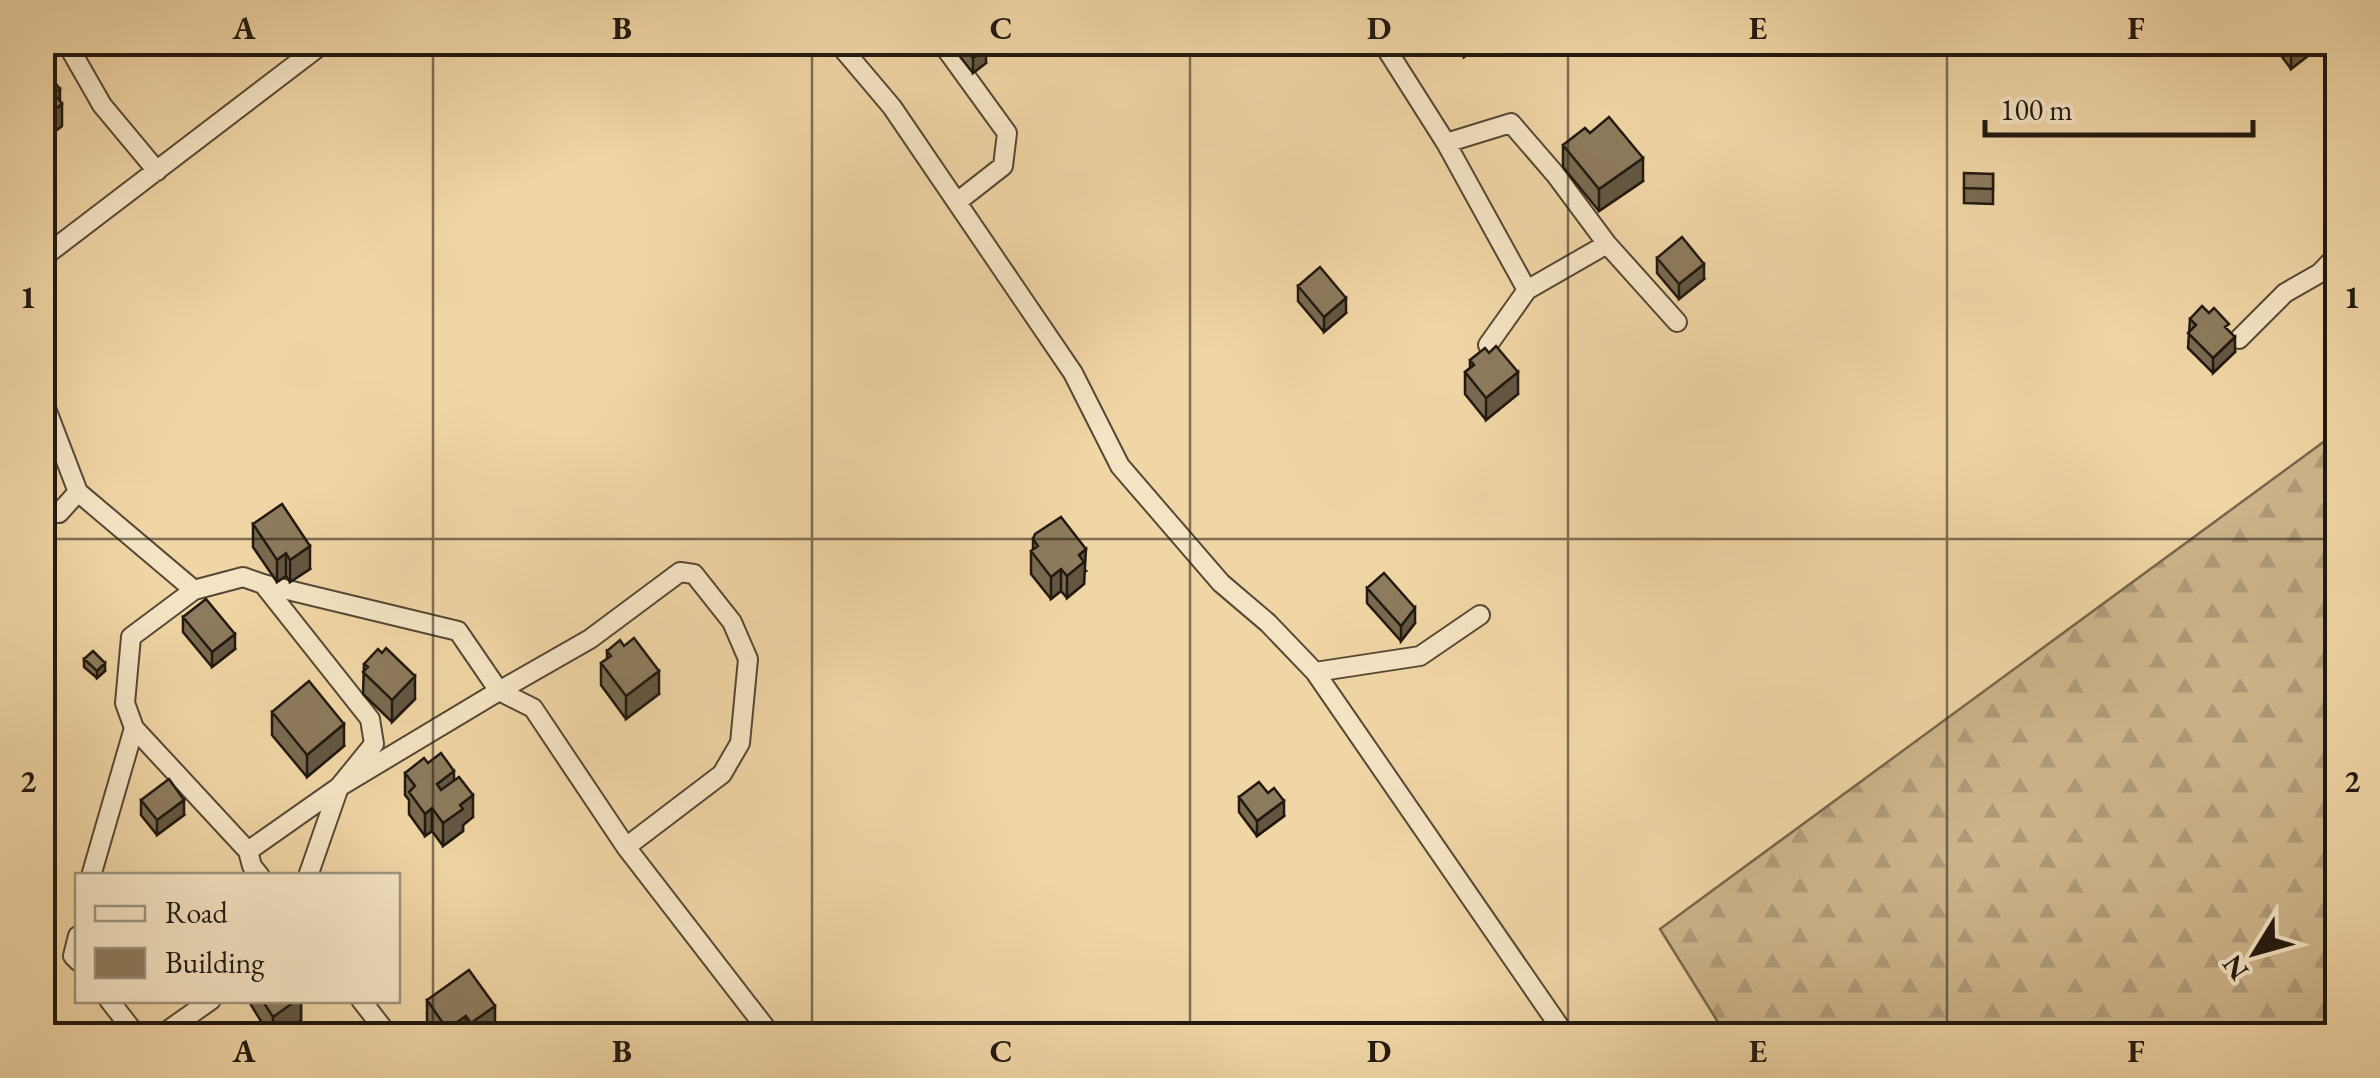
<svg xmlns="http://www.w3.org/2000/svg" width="2380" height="1078" font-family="'EB Garamond',serif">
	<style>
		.forest { fill: url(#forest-firs); stroke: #77674e; stroke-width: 2.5 }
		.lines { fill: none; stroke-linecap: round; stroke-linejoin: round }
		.street-casing { stroke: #554835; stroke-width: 22 }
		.street { stroke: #f5e4c4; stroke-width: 18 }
		.wall { fill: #796a50; stroke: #211910; stroke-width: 2.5 }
		.shaded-wall { fill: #635641; stroke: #211910; stroke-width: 2.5 }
		.building { fill: #8d7b5d; stroke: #211910; stroke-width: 2.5 }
		.grid { fill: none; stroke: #211910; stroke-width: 2.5; stroke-opacity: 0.55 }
		.neatline { fill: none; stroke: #211910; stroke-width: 4 }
		.grid-label { font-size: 32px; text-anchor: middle; font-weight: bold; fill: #211910 }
	</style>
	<defs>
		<pattern id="forest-firs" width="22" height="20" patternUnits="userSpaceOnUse" patternTransform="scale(2.5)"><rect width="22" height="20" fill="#cdb58c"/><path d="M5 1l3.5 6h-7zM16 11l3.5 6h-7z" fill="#b09b78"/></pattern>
	</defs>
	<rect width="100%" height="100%" fill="#f0d5a5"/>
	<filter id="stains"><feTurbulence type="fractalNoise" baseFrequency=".002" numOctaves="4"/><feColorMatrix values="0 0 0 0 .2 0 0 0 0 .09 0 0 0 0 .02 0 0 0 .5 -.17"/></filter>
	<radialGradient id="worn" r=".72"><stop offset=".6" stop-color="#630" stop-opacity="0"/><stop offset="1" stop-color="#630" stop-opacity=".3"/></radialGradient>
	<!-- forest -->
	<path class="forest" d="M2337,432v603h-611l-66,-106z"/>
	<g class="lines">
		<defs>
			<path id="street" d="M66,42l36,63 55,66
				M837,42l55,65 181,266 47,93 101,117 47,40 47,49 251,364
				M941,42l66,91 -4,33 -46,36
				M1382,42l64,101 65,-20 44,51 52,70 70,78
				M1446,143l81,147
				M42,258l283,-216
				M2239,339l46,-46 35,-20 18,-19
				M1488,345l39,-55 80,-46
				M42,398l36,94 116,98 49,-13 20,7 107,135 4,25 -35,43 -91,64 4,15 8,10
				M42,509l17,4 19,-21
				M263,584l195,47 41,60 91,-52 90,-67 14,2 38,48 16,37 -8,84 -18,31 -96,73
				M194,590l-63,47 -6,66 9,25 114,123
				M1315,672l105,-16 60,-41
				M91,876l43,-148
				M308,876l31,-89 160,-96 34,17 93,139 146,189
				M78,936l-5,20 5,5
				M109,1000l28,36
				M361,1000l28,36
				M160,1036l51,-36"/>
		</defs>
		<!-- street casing -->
		<use href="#street" class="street-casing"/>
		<!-- street -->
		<use href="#street" class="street"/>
	</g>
	<!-- wall -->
	<path class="wall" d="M958,42h3l25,21 -13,10 -15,-19z
		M1454,42h29l-19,15z
		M2275,42h38v10l-22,17 -16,-22z
		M1590,133l53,48 -44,30 -36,-44v-22z
		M1993,174v30l-29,-1v-15z
		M1657,258l47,21 -25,20 -22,-26z
		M1298,286l48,27 -22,19 -26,-31z
		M2190,319l45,33 -22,21 -25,-25z
		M1489,353l29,41 -32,26 -21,-26v-22l5,-4v-8z
		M253,524l57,45 -20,13 -4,-6 -9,6 -24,-35z
		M1033,539l53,32 -2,1v12l-17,14 -6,-7 -10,8 -20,-25v-23l2,-1z
		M1367,588l48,35 -14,18 -34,-38z
		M183,617l52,32 -23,18 -29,-35z
		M607,651l52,43 -33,25 -25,-34v-22l6,-4z
		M382,653l33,46 -23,23 -29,-28 1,-30z
		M84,659l21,12 -8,7 -13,-11z
		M272,712l72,34 -37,31 -35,-42z
		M405,773l49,7 19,37 -10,8v6l-20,15 -11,-15 -7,5 -16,-22v-14l-4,-5z
		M1239,797l45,19 -27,20 -18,-24z
		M141,800l43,15 -27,20 -16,-20z
		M248,1000h53v20l-23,16h-8z
		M427,1000l68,28 -11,8h-48l-9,-14z"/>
	<!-- shaded-wall -->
	<path class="shaded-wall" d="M1464,42h19l-19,15z
		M2306,42h7v10l-22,17v-15z
		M986,48v15l-13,10v-15z
		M60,89v17l2,-2v22l-20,15v-22l12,-26z
		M1643,158v23l-44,30v-22z
		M1704,264v15l-25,20v-15z
		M1346,298v15l-22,19v-15z
		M2235,337v15l-22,21v-15z
		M1518,372v22l-32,26v-22z
		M310,546v23l-20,13v-22z
		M1086,549l-2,35 -17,14v-22l12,-21z
		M286,553v23l-9,6v-22z
		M1061,569v22l-10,8v-22z
		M1415,608v15l-14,18v-15z
		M235,634v15l-23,18v-15z
		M105,663v8l-8,7v-7z
		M659,671v23l-33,25v-23z
		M415,676v23l-23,23v-22z
		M344,724v22l-37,31v-22z
		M454,771v22l-17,14v-23z
		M473,795v22l-10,8v6l-20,15v-23l17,-18z
		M184,800v15l-27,20v-15z
		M1284,801v15l-27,20v-15z
		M432,808v23l-7,5v-22z
		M292,1000h9v20l-23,16h-5v-19z
		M495,1006v22l-11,8h-13v-13z
		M466,1016v20h-19v-7z"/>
	<!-- building -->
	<path class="building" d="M961,42h21l4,6 -13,10z
		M2282,42h24l-15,12z
		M48,74l12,15 -6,4 8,11 -20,15v-41z
		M1609,117l34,41 -44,31 -36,-44 22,-17 5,5z
		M1964,173l29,1v15l-29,-1z
		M1682,237l22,27 -25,20 -22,-26z
		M1320,267l26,31 -22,19 -26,-31z
		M2202,306l7,7 5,-5 15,16 -4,3 10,10 -22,21 -25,-25 8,-8 -6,-6z
		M1496,346l22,26 -32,26 -21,-26 9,-7 -4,-5 15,-12 4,5z
		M282,504l28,42 -20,14 -4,-7 -9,7 -24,-36z
		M1061,517l25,32 -7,6 5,7 -17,14 -6,-7 -10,8 -20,-26 7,-5 -5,-7 2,-5z
		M1384,573l31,35 -14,18 -34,-38z
		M206,599l29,35 -23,18 -29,-35z
		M634,638l25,33 -33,25 -25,-33 10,-7 -4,-5 13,-11 4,6z
		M386,648l29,28 -23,24 -29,-28 5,-5 -4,-3 14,-15 4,4z
		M93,651l12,12 -8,8 -13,-12z
		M309,681l35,43 -37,31 -35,-43z
		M441,753l13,18 -17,13 4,6 18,-13 14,18 -13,10 3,4 -20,14 -11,-15 -7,6 -16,-22 6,-6 -10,-13 19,-15 4,5z
		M169,779l15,21 -27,20 -16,-20z
		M1259,782l9,11 6,-5 10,13 -27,20 -18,-24z
		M469,970l26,36 -24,17 -5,-7 -19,13 -20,-29z
		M262,1000h35l-24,17z"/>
	<!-- grid -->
	<path class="grid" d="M433,42v994M812,42v994M1190,42v994M1568,42v994M1947,42v994M42,539h2296"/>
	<!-- margin -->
	<rect width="2380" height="1078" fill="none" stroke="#f0d5a5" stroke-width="110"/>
	<!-- legend -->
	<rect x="75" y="873" width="325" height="130" fill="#f5e4c4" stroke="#a0937c" stroke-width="2.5"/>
	<rect x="95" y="906" width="50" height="15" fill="#f5e4c4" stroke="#a0937c" stroke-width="2.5"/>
	<text x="165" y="923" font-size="30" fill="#211910">Road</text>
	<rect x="95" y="948" width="50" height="30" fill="#8d7b5d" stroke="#a0937c" stroke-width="2.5"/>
	<text x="165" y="973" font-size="30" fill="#211910">Building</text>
	<!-- north arrow -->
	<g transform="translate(2255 953) rotate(233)" stroke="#f5e4c4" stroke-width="8" paint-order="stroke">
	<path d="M0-8L18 38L0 25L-18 38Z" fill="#211910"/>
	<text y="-15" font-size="28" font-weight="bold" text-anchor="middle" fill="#211910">N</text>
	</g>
	<!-- scale -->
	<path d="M1985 120v15h268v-15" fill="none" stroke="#211910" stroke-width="5"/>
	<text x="2000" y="120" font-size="30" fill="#211910" stroke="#f5e4c4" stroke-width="8" paint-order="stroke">100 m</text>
	<rect x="55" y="55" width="2270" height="968" class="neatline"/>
	<g class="grid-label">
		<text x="244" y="39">A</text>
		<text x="622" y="39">B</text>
		<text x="1001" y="39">C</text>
		<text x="1379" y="39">D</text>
		<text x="1758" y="39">E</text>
		<text x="2136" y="39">F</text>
		<text x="28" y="308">1</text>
		<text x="2352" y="308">1</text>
		<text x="28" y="792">2</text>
		<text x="2352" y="792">2</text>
		<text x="244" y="1062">A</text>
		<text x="622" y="1062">B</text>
		<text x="1001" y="1062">C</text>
		<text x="1379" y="1062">D</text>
		<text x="1758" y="1062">E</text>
		<text x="2136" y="1062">F</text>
	</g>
	<rect width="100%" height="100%" filter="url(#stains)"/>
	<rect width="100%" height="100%" fill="url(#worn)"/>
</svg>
